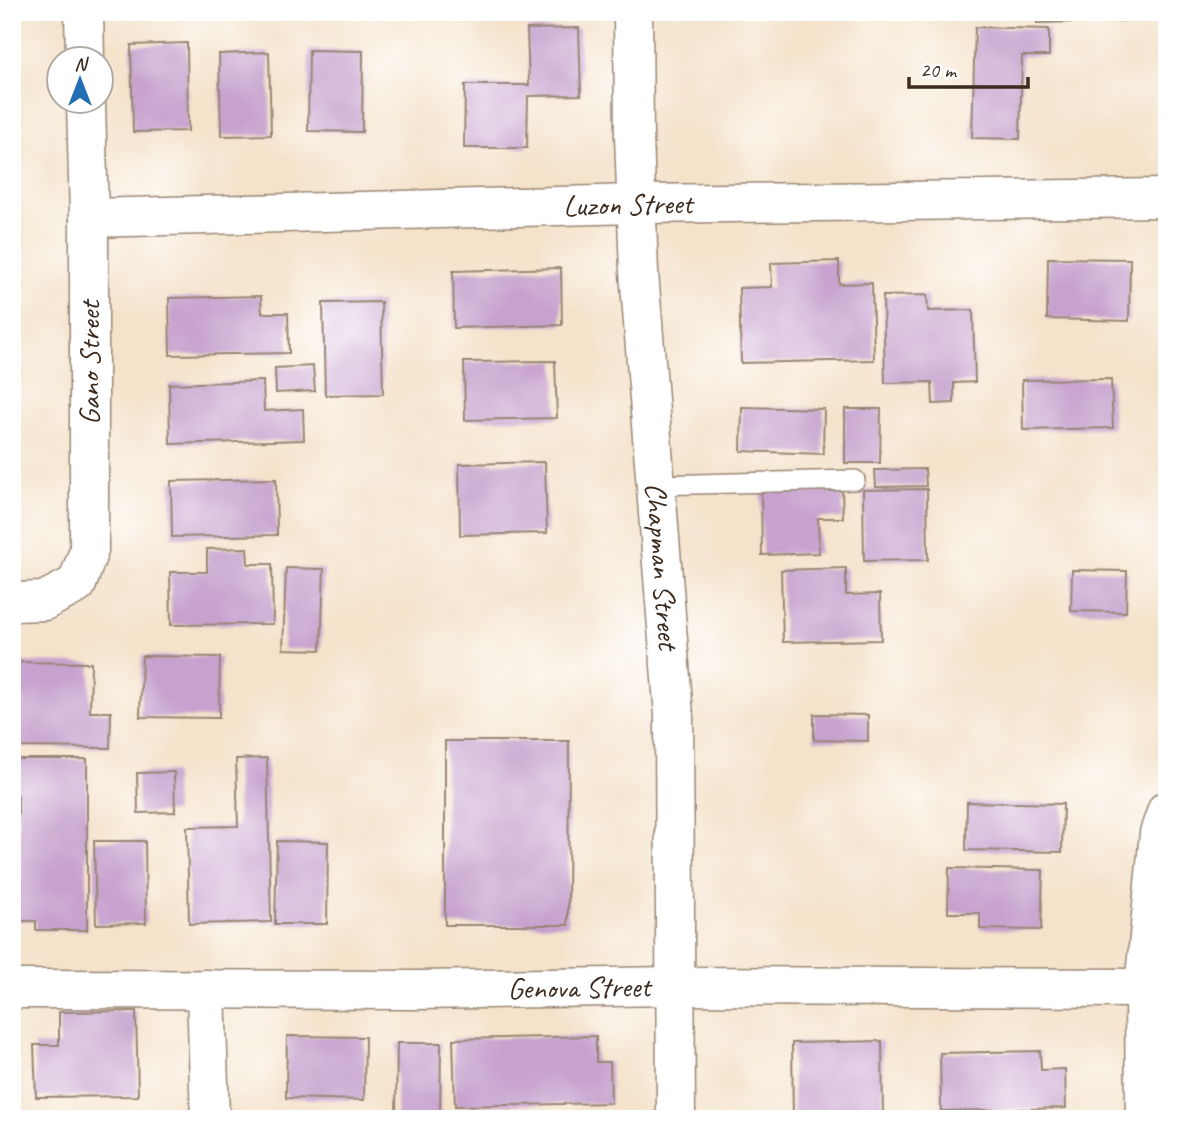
<svg xmlns="http://www.w3.org/2000/svg" width="1179" height="1131" font-family="Caveat,sans-serif">
	<style>
		.building { fill: #c7a2ce }
		.lines { fill: none; stroke-linecap: round; stroke-linejoin: round }
		.lane-casing { stroke: #988674; stroke-width: 22 }
		.street-casing { stroke: #988674; stroke-width: 41 }
		.lane { stroke: #fff; stroke-width: 19 }
		.street { stroke: #fff; stroke-width: 38 }
		.labels { text-anchor: middle; stroke-width: 7; stroke-linejoin: round; paint-order: stroke }
		.street-label { font-size: 30px; fill: #3b2a1e; stroke: #fff }
	</style>
	<rect width="100%" height="100%" fill="#fff"/>
	<filter id="ink" filterUnits="userSpaceOnUse"><feTurbulence type="fractalNoise" baseFrequency=".0143" numOctaves="2"/><feDisplacementMap in="SourceGraphic" scale="14" xChannelSelector="R" yChannelSelector="G"/><feConvolveMatrix kernelMatrix="1 2 1 2 8 2 1 2 1" color-interpolation-filters="sRGB"/></filter>
	<filter id="wash" filterUnits="userSpaceOnUse"><feTurbulence type="fractalNoise" baseFrequency=".00686" numOctaves="4" result="noise"/><feDisplacementMap in="SourceGraphic" scale="28" xChannelSelector="R" yChannelSelector="G"/><feGaussianBlur stdDeviation="1.57" result="paint"/><feColorMatrix in="noise" values="0 0 0 0 0 0 0 0 0 0 0 0 0 0 0 0 0 1.4 0 .05"/><feComposite in="paint" operator="in"/></filter>
	<g filter="url(#wash)">
		<rect width="100%" height="100%" fill="#f4e2ca"/>
		<g id="blocks">
			<!-- building -->
			<path class="building" d="M1037,12h86v9l-86,2z
				M975,27l74,2v27h-27l-2,83 -48,-1z
				M579,28l2,67 -53,1 -1,52h-63l1,-63h64l-2,-56z
				M187,43l1,88 -55,1 -2,-87z
				M309,50l54,1 -1,81 -54,-1z
				M269,52l2,83 -50,1 -2,-82z
				M1048,258l82,1 -1,62 -82,-2z
				M839,261v23l33,-1 2,77 -133,3 -2,-75 33,-1 -1,-24z
				M561,268l1,57 -108,3 -1,-57z
				M927,295l1,16 45,-1 2,72 -21,1v20l-21,1 -1,-22 -47,1 -2,-87z
				M261,296l1,17h26l1,40 -119,2 -1,-57z
				M381,302l2,92 -58,1 -2,-92z
				M555,361l2,57 -92,2 -1,-58z
				M313,366l2,25 -39,2 -1,-25z
				M1111,379l2,49 -90,2 -1,-50z
				M263,381l1,30 39,-2 1,31 -134,4 -1,-60z
				M742,407l82,2 -1,45 -82,-3z
				M845,409h36l-1,54h-35z
				M545,462l2,71 -87,2 -1,-71z
				M925,469l1,17 -50,1 -1,-17z
				M276,479l1,56 -105,2 -1,-56z
				M927,489l1,71 -64,1 -1,-71z
				M842,490l1,28h-25l1,35 -57,2 -1,-63z
				M247,548l1,16h24l1,60 -102,1 -1,-53h37v-23z
				M286,568l38,1 -3,81 -38,-1z
				M846,568v27l34,-1 1,46 -98,2 -2,-72z
				M1072,570l55,1 -1,41 -55,-1z
				M142,656l78,1 -1,61 -79,-1z
				M12,662l79,1 -1,49h21l-1,36 -98,-1z
				M814,714l54,1v26l-54,-1z
				M445,741h124l-1,184h-123z
				M267,758l4,164 -82,2 -2,-97 51,-1 -2,-67z
				M12,759h75v171h-51v-9h-24v-51h6v-74h-6z
				M174,772l1,40 -37,1 -1,-40z
				M967,802l96,2 -1,48 -96,-2z
				M94,841h51l1,82 -50,1z
				M277,841l51,1 -1,82h-52z
				M949,868l94,2 -2,60 -61,-1v-16h-32z
				M136,1011l2,85 -102,1 -2,-52h25v-33z
				M287,1036l78,1 -1,63 -78,-2z
				M596,1036v26h14l1,41 -156,3 -2,-67z
				M882,1041l1,78h-90l-1,-76z
				M397,1043h44l-1,76h-44z
				M1040,1051l1,19 24,-1 1,39 -125,3 -1,-58z"/>
		</g>
	</g>
	<g filter="url(#ink)">
		<use href="#blocks" fill-opacity="0" stroke="#988674" stroke-width="2"/>
		<g class="lines">
			<defs>
				<path id="lane" d="M656,485l199,-5"/>
				<g id="street">
					<path d="M84,12l1,48"/>
					<path id="s1" d="M633,12l1,124 5,136 35,444 2,403"/>
					<path id="s2" d="M89,218l547,-14 531,-6"/>
					<path d="M12,602l32,-1 33,-17 12,-34v-332l-3,-116"/>
					<path id="s3" d="M14,989l403,1 257,-4 470,2"/>
					<path d="M206,989l4,130"/>
					<path d="M1145,1119l-1,-131 15,-155 8,-23"/>
				</g>
			</defs>
			<!-- lane casing -->
			<use href="#lane" class="lane-casing"/>
			<!-- street casing -->
			<use href="#street" class="street-casing"/>
			<!-- lane -->
			<use href="#lane" class="lane"/>
			<!-- street -->
			<use href="#street" class="street"/>
		</g>
	</g>
	<g class="labels">
		<!-- street labels -->
		<g class="street-label">
			<text dy="10" stroke="none"><textPath href="#s2" startOffset="539">Luzon Street</textPath></text>
			<text transform="translate(89 363) rotate(-90)" y="10">Gano Street</text>
			<text dy="10" stroke="none"><textPath href="#s1" startOffset="555">Chapman Street</textPath></text>
			<text dy="10" stroke="none"><textPath href="#s3" startOffset="565">Genova Street</textPath></text>
		</g>
	</g>
	<!-- margin -->
	<rect width="1179" height="1131" fill="none" stroke="#fff" stroke-width="42"/>
	<!-- north arrow -->
	<g transform="translate(80 80)"><circle r="33" fill="#ffffff" stroke="#b1aaa5" stroke-width="2"/>
	<path d="M0-5L12 26L0 18L-12 26Z" fill="#1f6fb2"/>
	<text y="-10" font-size="19" font-weight="bold" text-anchor="middle" fill="#3b2a1e">N</text>
	</g>
	<!-- scale -->
	<path d="M909 77v10h119v-10" fill="none" stroke="#3b2a1e" stroke-width="3.5"/>
	<text x="920" y="77" font-size="21" fill="#3b2a1e" stroke="#ffffff" stroke-width="5" paint-order="stroke">20 m</text>
</svg>
